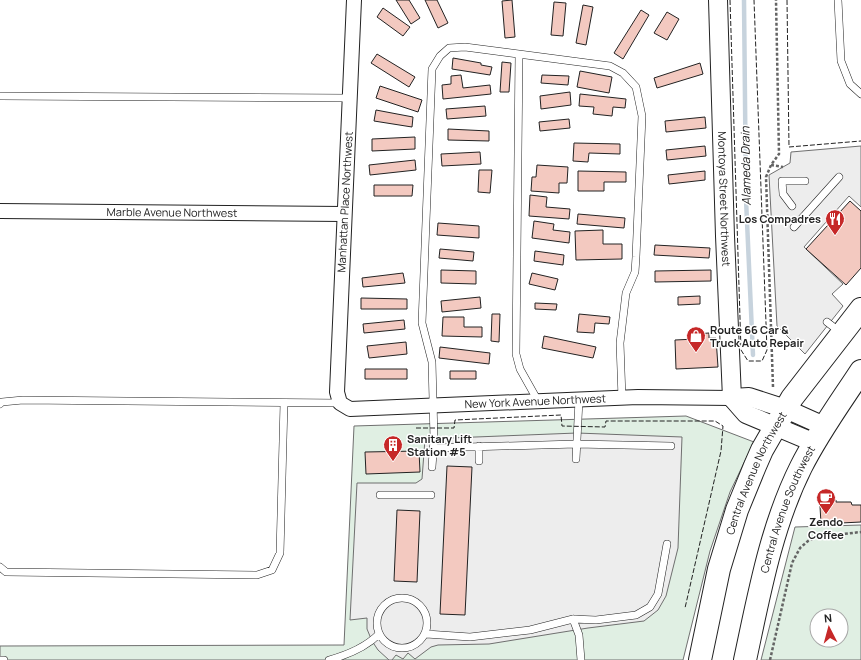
<svg xmlns="http://www.w3.org/2000/svg" width="861" height="660" font-family="Manrope,sans-serif">
	<style>
		.green { fill: #e0efe3; stroke: #6f6f6f; fill-rule: evenodd }
		.parking { fill: #ededed; stroke: #6f6f6f }
		.lines { fill: none; stroke-linecap: round; stroke-linejoin: round }
		.stream { stroke: #c7d3dd; stroke-width: 4.5 }
		.building { fill: #f3c9c0; stroke: #222 }
		.service-casing { stroke: #222; stroke-width: 8 }
		.minor-casing { stroke: #222; stroke-width: 16 }
		.tertiary-casing { stroke: #222; stroke-width: 20 }
		.primary-casing { stroke: #222; stroke-width: 24 }
		.path { stroke: #646464; stroke-width: 2.5; stroke-dasharray: 3 2; stroke-linecap: butt }
		.service { stroke: #fff; stroke-width: 7 }
		.minor { stroke: #fff; stroke-width: 14 }
		.tertiary { stroke: #fff; stroke-width: 18 }
		.primary { stroke: #fff; stroke-width: 22 }
		.fence { stroke: #222; stroke-width: 1; stroke-dasharray: 5 2; stroke-linecap: butt }
		.labels { text-anchor: middle; stroke-width: 3; stroke-linejoin: round; paint-order: stroke }
		.street-label { font-size: 11px; fill: #222; stroke: #fff }
		.poi-label { font-size: 11px; font-weight: bold; fill: #222; stroke: #fff; text-anchor: start }
		.water-label { font-size: 12px; font-style: italic; fill: #222; stroke: #fff }
	</style>
	<rect width="100%" height="100%" fill="#fff"/>
	<!-- green -->
	<path class="green" d="M686,416l68,26 -24,50 -20,59 -27,109h-683v-14l344,-1 10,-219z
		M861,525v135h-100l34,-133zM817,616h24v24h-24z"/>
	<!-- parking -->
	<path class="parking" d="M861,146v61l-12,-11 -45,51 39,37 -11,10 11,12 -38,48 -28,-28 -8,-151 21,-12 1,-11z
		M577,433l105,4 -4,111 -12,48 -8,14 -14,11 -56,7 -99,16 -51,1 -7,2 -16,12 -7,-6 -5,6 -7,-4 -4,5h-3l-11,-10 -6,-9 -5,-12v-11l-17,2 7,-137h59l6,-4 3,-40z"/>
	<g class="lines">
		<!-- stream -->
		<path class="stream" d="M744,0l2,199 7,156"/>
	</g>
	<!-- building -->
	<path class="building" d="M396,0h13l11,18 -9,6z
		M425,0h12l11,23 -10,5z
		M512,0l3,37 -10,1 -3,-37z
		M554,2l12,1 -3,33 -12,-1z
		M583,5l10,2 -7,38 -10,-2z
		M383,8l27,19 -7,9 -26,-19z
		M641,10l8,5 -26,44 -9,-6z
		M667,12l12,7 -12,21 -13,-7z
		M377,54l38,23 -6,10 -38,-24z
		M453,58l28,5v2l11,2 -2,8 -38,-6z
		M502,62l9,1 -2,29h-9z
		M700,63l3,11 -46,14 -3,-10z
		M580,71l32,6 -3,16 -32,-6z
		M461,75l2,13 27,-3 1,9 -48,5 -1,-14 9,-1v-8z
		M542,75l27,1 -1,9 -27,-2z
		M380,86l42,14 -4,12 -42,-14z
		M570,92l1,13 -30,4 -1,-13z
		M580,94l46,5 -1,9 -12,-1 -1,9 -19,-2 1,-7 -15,-1z
		M485,106l1,10 -39,3 -1,-10z
		M376,110l37,7 -1,10 -38,-6z
		M705,117l1,11 -40,4 -1,-11z
		M569,119l1,9 -30,3 -1,-9z
		M448,129l41,2v10l-41,-1z
		M415,137v12l-43,2v-12z
		M574,143l46,1v10l-31,-1 -1,9 -15,-1z
		M705,146l1,10 -39,4 -1,-10z
		M480,152l1,12 -39,2 -1,-12z
		M415,160l1,10 -46,5 -1,-10z
		M537,165l31,2 -1,16h-8v10l-28,-2 1,-14h4z
		M479,170h13l-2,23 -12,-1z
		M578,171l48,1v10h-22v9h-26z
		M705,171v9l-36,4 -1,-9z
		M374,185h39l-1,11h-38z
		M530,195l17,2 -1,10 24,2 -1,10 -40,-3z
		M850,201l11,10v57l-15,17 -40,-36z
		M578,214l47,4 -1,10 -47,-4z
		M534,221l20,3 -1,6 17,2 -1,11 -37,-5z
		M438,223l41,3v12l-42,-3z
		M603,230v14h19v15l-46,1 -1,-29z
		M655,245l55,3 -1,10 -55,-3z
		M440,249l34,3 -1,9 -34,-3z
		M535,251l29,4 -1,10 -29,-4z
		M441,270l35,1v13l-35,-1z
		M711,270v11l-56,1v-11z
		M403,273l2,10 -42,4 -1,-9z
		M532,273l26,6 -3,11 -26,-6z
		M700,296v8l-22,1v-8z
		M480,297l1,11 -39,4 -1,-11z
		M361,298l46,1v10h-46z
		M535,303l22,1 -1,6 -21,-1z
		M492,314h8l-1,28 -8,-1z
		M579,314l31,3 -1,7 -14,-1 -1,10 -17,-1z
		M443,317h21v10h18v10l-40,-1z
		M404,320l1,9 -41,4 -1,-9z
		M709,333v5h7l2,29 -42,2 -1,-29 21,-1 -1,-5z
		M544,336l52,11 -3,11 -51,-10z
		M406,342l1,12 -38,4 -2,-12z
		M440,347l50,6 -1,11 -50,-6z
		M365,369h42v10h-42z
		M450,371h26v8h-26z
		M419,451l1,21 -54,2 -1,-22z
		M447,466l25,1 -7,148 -25,-1z
		M826,500h10v2h15l1,3h9v17l-40,2 -1,-18h6z
		M397,510l23,1 -3,71 -23,-1z"/>
	<g class="lines">
		<defs>
			<path id="service" d="M838,0l3,61 9,23 11,10
				M519,54l-3,300 4,15 18,32
				M0,96l350,2
				M792,206l-9,-12 -1,-13h23
				M794,227l45,-50
				M827,322l13,10
				M0,404l2,-2 21,-2 317,3
				M433,448l143,-4 95,2
				M576,459l3,-59
				M479,461v-15
				M432,467l2,-28 -2,-77 -10,-39 10,-254 8,-13 9,-8 16,-1 145,19 13,7 13,14 6,29 -6,141 -1,15 -9,21 -6,50 2,55
				M380,495h51
				M0,567l6,5 251,3 15,-5 8,-17 4,-150
				M377 623a25 25 0 1 1 50 0a25 25 0 1 1-50 0Z
				M573,619l6,16 2,25
				M426,634l44,3 60,-7 43,-11 23,1 40,-5 14,-8 8,-13 9,-50
				M0,660h4
				M329,660c18,-5 36,-12 50,-26"/>
			<g id="minor">
				<path id="s1" d="M354,0l-17,392 3,11 10,6 288,-12 94,1"/>
				<path id="s2" d="M0,211l344,3"/>
			</g>
			<g id="tertiary">
				<path id="s3" d="M718,0l7,236 7,162"/>
				<path d="M732,398l17,-1 37,12 38,17"/>
				<path d="M732,398l14,16 69,29"/>
			</g>
			<g id="primary">
				<path id="s4" d="M700,660l19,-91 18,-59 18,-44 7,-16 30,-52 69,-89"/>
				<path id="s5" d="M745,660c14,-65 26,-133 56,-193 17,-34 39,-64 60,-96"/>
			</g>
		</defs>
		<!-- service casing -->
		<use href="#service" class="service-casing"/>
		<!-- minor casing -->
		<use href="#minor" class="minor-casing"/>
		<!-- tertiary casing -->
		<use href="#tertiary" class="tertiary-casing"/>
		<!-- primary casing -->
		<use href="#primary" class="primary-casing"/>
		<!-- path -->
		<path class="path" d="M771,165l12,2
			M773,387l-7,-210 5,-12 8,-11 -3,-154
			M770,660l22,-97 8,-15 8,-7 9,-4 44,-5"/>
		<!-- service -->
		<use href="#service" class="service"/>
		<!-- minor -->
		<use href="#minor" class="minor"/>
		<!-- tertiary -->
		<use href="#tertiary" class="tertiary"/>
		<!-- primary -->
		<use href="#primary" class="primary"/>
		<!-- fence -->
		<path class="fence" d="M730,0l11,350 7,11h14l5,-11 -13,-350
			M787,0l2,147 72,-6
			M416,428h38l1,-8 106,-5 1,11 43,1 1,-6h109l8,5 -2,25 -36,157"/>
	</g>
	<!-- icons -->
	<defs>
		<symbol id="restaurant-pin" viewBox="-11 -11 22 30"><path d="M0 17L-7.5 6A9.5 9.5 0 1 1 7.5 6Z" fill="#c62828" stroke="#fff"/><path d="M-5-6h1v4h1v-4h1v4h1v-4h1v5L-1.5 .5V6h-2V.5L-5-1ZM5-6V6H3V1.5H1.5Q1.5-4 5-6Z" fill="#fff"/></symbol>
		<symbol id="shop-pin" viewBox="-11 -11 22 30"><path d="M0 17L-7.5 6A9.5 9.5 0 1 1 7.5 6Z" fill="#c62828" stroke="#fff"/><path d="M-5-2.5h2.3a2.7 3.5 0 0 1 5.4 0H5L5.5 6h-11ZM-1.5-2.5h3a1.5 2.3 0 0 0-3 0Z" fill="#fff"/></symbol>
		<symbol id="building-pin" viewBox="-11 -11 22 30"><path d="M0 17L-7.5 6A9.5 9.5 0 1 1 7.5 6Z" fill="#c62828" stroke="#fff"/><path d="M-4-6H4V6H1V3H-1V6H-4ZM-2.5-4.3h1.7v1.8h-1.7ZM.8-4.3h1.7v1.8H.8ZM-2.5-1h1.7V.8h-1.7ZM.8-1h1.7V.8H.8Z" fill="#fff"/></symbol>
		<symbol id="cafe-pin" viewBox="-11 -11 22 30"><path d="M0 17L-7.5 6A9.5 9.5 0 1 1 7.5 6Z" fill="#c62828" stroke="#fff"/><path d="M-5.5-4.5H6V0H3Q3 3.5 0 3.5H-2.5Q-5.5 3.5-5.5 0ZM3-3.2v2h1.7v-2ZM-6 4.5H4V6H-6Z" fill="#fff"/></symbol>
	</defs>
	<g fill-rule="evenodd">
		<use href="#restaurant-pin" x="824" y="208" width="22" height="30"/>
		<use href="#shop-pin" x="685" y="325" width="22" height="30"/>
		<use href="#building-pin" x="382" y="434" width="22" height="30"/>
		<use href="#cafe-pin" x="815" y="487" width="22" height="30"/>
	</g>
	<g class="labels">
		<!-- street labels -->
		<g class="street-label">
			<text dy="4" stroke="none"><textPath href="#s3" startOffset="199">Montoya Street Northwest</textPath></text>
			<text transform="translate(345 202) rotate(-87)" y="4">Manhattan Place Northwest</text>
			<text dy="4" stroke="none"><textPath href="#s2" startOffset="172">Marble Avenue Northwest</textPath></text>
			<text dy="4" stroke="none"><textPath href="#s1" startOffset="601">New York Avenue Northwest</textPath></text>
			<text dy="4" stroke="none"><textPath href="#s4" startOffset="196">Central Avenue Northwest</textPath></text>
			<text dy="4" stroke="none"><textPath href="#s5" startOffset="157">Central Avenue Southwest</textPath></text>
		</g>
		<!-- poi labels -->
		<g class="poi-label">
			<text x="821" y="223" text-anchor="end">Los Compadres</text>
			<text x="710" y="334">Route 66 Car &amp;<tspan x="710" dy="13">Truck Auto Repair</tspan></text>
			<text x="407" y="443">Sanitary Lift<tspan x="407" dy="13">Station #5</tspan></text>
			<text x="826" y="526" text-anchor="middle">Zendo<tspan x="826" dy="13">Coffee</tspan></text>
		</g>
		<!-- water labels -->
		<g class="water-label">
			<text transform="translate(746 166) rotate(-91)" y="4">Alameda Drain</text>
		</g>
	</g>
	<!-- north arrow -->
	<g transform="translate(829 628) rotate(354)"><circle r="19" fill="#ffffff" stroke="#a7a7a7"/>
	<path d="M0-3L7 15L0 10L-7 15Z" fill="#c62828"/>
	<text y="-6" font-size="11" font-weight="bold" text-anchor="middle" fill="#222222">N</text>
	</g>
</svg>
